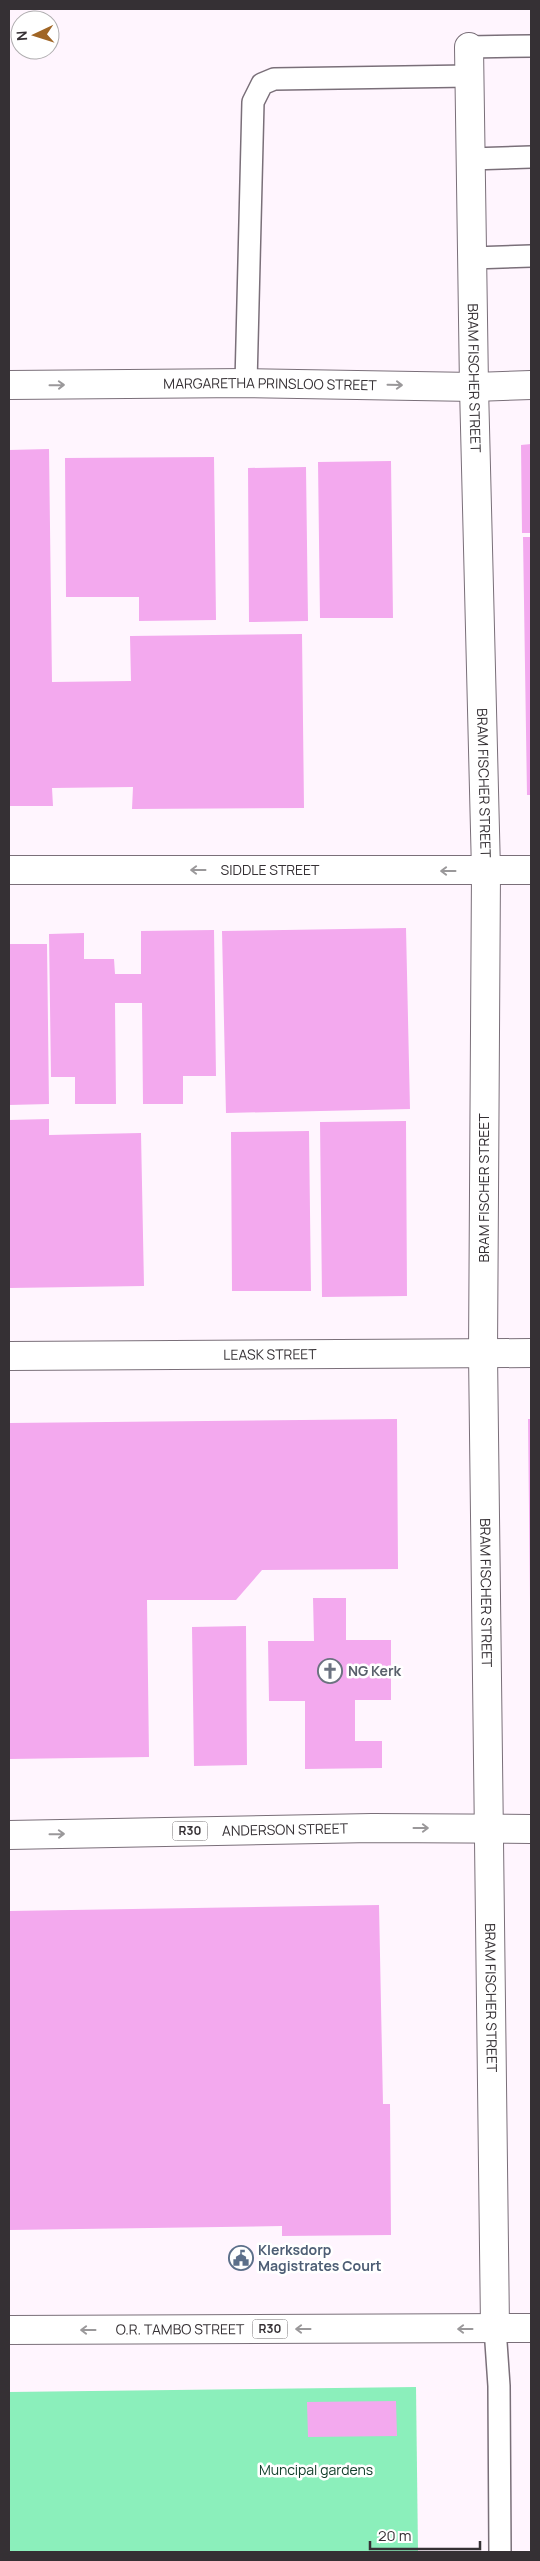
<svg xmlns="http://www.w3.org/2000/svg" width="540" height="2561" font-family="Manrope,sans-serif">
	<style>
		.green { fill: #8befbb }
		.building { fill: #f3a9ee }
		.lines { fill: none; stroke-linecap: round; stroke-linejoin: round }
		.service-casing { stroke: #7a6f79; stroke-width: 24 }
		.minor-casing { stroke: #7a6f79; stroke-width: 30 }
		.tertiary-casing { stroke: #7a6f79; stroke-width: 30 }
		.primary-casing { stroke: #7a6f79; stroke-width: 30 }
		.service { stroke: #fff; stroke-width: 21 }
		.minor { stroke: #fff; stroke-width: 28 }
		.tertiary { stroke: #fff; stroke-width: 28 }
		.primary { stroke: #fff; stroke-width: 28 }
		.oneway { stroke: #9a989a }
		.labels { text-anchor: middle; stroke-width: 5; stroke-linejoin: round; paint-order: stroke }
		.shield { fill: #fff; stroke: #726e71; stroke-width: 1 }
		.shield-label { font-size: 12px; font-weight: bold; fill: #353034 }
		.street-label { font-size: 14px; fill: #353034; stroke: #fff }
		.worship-label { font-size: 14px; font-weight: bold; fill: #5b616d; stroke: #fff; text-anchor: start }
		.service-label { font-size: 14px; font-weight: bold; fill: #4e5e75; stroke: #fff; text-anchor: start }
		.park-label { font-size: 14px; fill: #14412c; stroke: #fff }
	</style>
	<rect width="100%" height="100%" fill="#fff5fe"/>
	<!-- green -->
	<path class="green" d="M416,2387l2,165h-409v-160z"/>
	<!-- building -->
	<path class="building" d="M531,444v89h-9l-1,-88z
		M49,449l3,233 79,-1 -1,-45 172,-2 2,174 -172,1 1,-22 -81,1 1,18h-44v-356z
		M214,457l2,163 -77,1v-24h-73l-1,-139z
		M391,461l2,157h-73l-2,-156z
		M306,467l2,154 -59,1 -1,-154z
		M523,537h8v258h-4z
		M406,928l4,181 -184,4 -4,-182z
		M214,930l2,146h-33v28h-40l-1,-101h-27l1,101h-41v-27h-24l-2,-143 35,-1v26h30l1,15h26v-43z
		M9,944h38l2,160 -40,1z
		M49,1119v16l92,-2 3,153 -135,2v-168z
		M406,1121l1,175 -85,1 -2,-175z
		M309,1131l2,160h-79l-1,-159z
		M397,1419l1,150 -136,1 -26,30h-89l2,157 -140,2v-336z
		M528,1419h3v181h-1z
		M313,1598h33v42h45v60h-36v41h27v27l-77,1v-68h-36l-1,-60h46z
		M246,1626l1,139 -53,1 -2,-139z
		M379,1905l4,199h7l1,131 -109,1v-10l-273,4v-319z
		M396,2401l1,35 -89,1 -1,-35z"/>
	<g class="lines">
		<defs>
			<path id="service" d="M469,47l62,-1
				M470,159l61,-2
				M472,258l59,-2
				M246,383l7,-281 9,-18 12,-5 195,-3
				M495,2328l4,58 1,166"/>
			<g id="minor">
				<path id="s1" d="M469,47l5,340 12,484 -3,482 12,975"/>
				<path id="s2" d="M9,1356l522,-3"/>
			</g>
			<g id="tertiary">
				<path id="s3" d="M9,385l237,-2 228,4 57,-2"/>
				<path id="s4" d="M9,870h522"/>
			</g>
			<g id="primary">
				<path id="s5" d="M9,1835l363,-7 159,1"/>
				<path id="s6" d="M9,2330l522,-2"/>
			</g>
		</defs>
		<!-- service casing -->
		<use href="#service" class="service-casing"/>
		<!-- minor casing -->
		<use href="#minor" class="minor-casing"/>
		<!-- tertiary casing -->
		<use href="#tertiary" class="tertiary-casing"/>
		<!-- primary casing -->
		<use href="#primary" class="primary-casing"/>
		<!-- service -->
		<use href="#service" class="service"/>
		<!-- minor -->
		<use href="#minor" class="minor"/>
		<!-- tertiary -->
		<use href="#tertiary" class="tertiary"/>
		<!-- primary -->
		<use href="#primary" class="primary"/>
	</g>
	<!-- one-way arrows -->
	<defs><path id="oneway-shaft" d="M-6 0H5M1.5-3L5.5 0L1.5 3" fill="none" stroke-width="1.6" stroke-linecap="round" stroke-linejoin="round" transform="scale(1.25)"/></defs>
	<g class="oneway">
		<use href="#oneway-shaft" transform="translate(57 385) rotate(-1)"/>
		<use href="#oneway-shaft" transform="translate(395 385) rotate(1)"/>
		<use href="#oneway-shaft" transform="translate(198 870) rotate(-180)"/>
		<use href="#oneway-shaft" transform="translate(448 871) rotate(-180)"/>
		<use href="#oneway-shaft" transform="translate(421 1828)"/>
		<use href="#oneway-shaft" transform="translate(57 1834) rotate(-1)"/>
		<use href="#oneway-shaft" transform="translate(303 2329) rotate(180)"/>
		<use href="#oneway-shaft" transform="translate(465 2329) rotate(180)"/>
		<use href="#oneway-shaft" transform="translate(88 2330) rotate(180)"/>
	</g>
	<!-- icons -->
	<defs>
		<symbol id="church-ring" viewBox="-11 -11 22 22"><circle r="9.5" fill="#fff" stroke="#6b7280" stroke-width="1.5"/><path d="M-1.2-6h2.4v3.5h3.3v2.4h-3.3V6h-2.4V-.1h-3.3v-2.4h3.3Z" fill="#6b7280"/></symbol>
		<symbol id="civic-ring" viewBox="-11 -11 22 22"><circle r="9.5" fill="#fff" stroke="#5c6f8a" stroke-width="1.5"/><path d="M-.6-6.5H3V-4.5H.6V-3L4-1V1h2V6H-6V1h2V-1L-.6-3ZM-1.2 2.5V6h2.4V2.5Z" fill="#5c6f8a"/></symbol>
	</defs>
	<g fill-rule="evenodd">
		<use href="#church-ring" x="316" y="1657" width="28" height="28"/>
		<use href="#civic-ring" x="227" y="2244" width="28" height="28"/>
	</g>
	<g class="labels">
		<!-- shield labels -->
		<g class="shield">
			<rect x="172.5" y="1821.5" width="35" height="19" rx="4"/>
			<rect x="252.5" y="2319.5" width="35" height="19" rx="4"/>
		</g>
		<g class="shield-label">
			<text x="190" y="1835">R30</text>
			<text x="270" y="2333">R30</text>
		</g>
		<!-- street labels -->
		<g class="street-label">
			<text dy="5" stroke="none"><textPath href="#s1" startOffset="331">BRAM FISCHER STREET</textPath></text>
			<text dy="5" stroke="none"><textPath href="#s3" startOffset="261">MARGARETHA PRINSLOO STREET</textPath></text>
			<text dy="5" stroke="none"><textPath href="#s1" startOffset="736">BRAM FISCHER STREET</textPath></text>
			<text dy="5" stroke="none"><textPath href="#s4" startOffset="261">SIDDLE STREET</textPath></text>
			<text transform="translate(484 1188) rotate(-90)" y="5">BRAM FISCHER STREET</text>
			<text dy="5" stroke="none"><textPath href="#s2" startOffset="261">LEASK STREET</textPath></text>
			<text dy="5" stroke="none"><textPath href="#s1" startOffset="1546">BRAM FISCHER STREET</textPath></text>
			<text dy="5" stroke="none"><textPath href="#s5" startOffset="276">ANDERSON STREET</textPath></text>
			<text dy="5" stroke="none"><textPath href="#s1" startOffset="1951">BRAM FISCHER STREET</textPath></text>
			<text dy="5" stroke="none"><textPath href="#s6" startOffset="171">O.R. TAMBO STREET</textPath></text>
		</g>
		<!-- worship labels -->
		<g class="worship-label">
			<text x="348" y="1676">NG Kerk</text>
		</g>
		<!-- service labels -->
		<g class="service-label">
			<text x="258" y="2255">Klerksdorp<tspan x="258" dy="16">Magistrates Court</tspan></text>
		</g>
		<!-- park labels -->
		<g class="park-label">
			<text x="316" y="2475">Muncipal gardens</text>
		</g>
	</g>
	<!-- border -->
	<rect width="540" height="2561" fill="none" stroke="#353034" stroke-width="20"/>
	<!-- north arrow -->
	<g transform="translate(35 35) rotate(266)"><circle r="24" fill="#ffffff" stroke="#aeacae"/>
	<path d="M0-4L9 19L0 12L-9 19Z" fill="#a06525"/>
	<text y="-8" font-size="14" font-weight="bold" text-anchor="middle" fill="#353034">N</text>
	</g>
	<!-- scale -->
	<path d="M370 2541v8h110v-8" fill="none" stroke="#353034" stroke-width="2.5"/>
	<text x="378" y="2541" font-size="15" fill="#353034" stroke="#ffffff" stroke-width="4" paint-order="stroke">20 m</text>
</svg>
